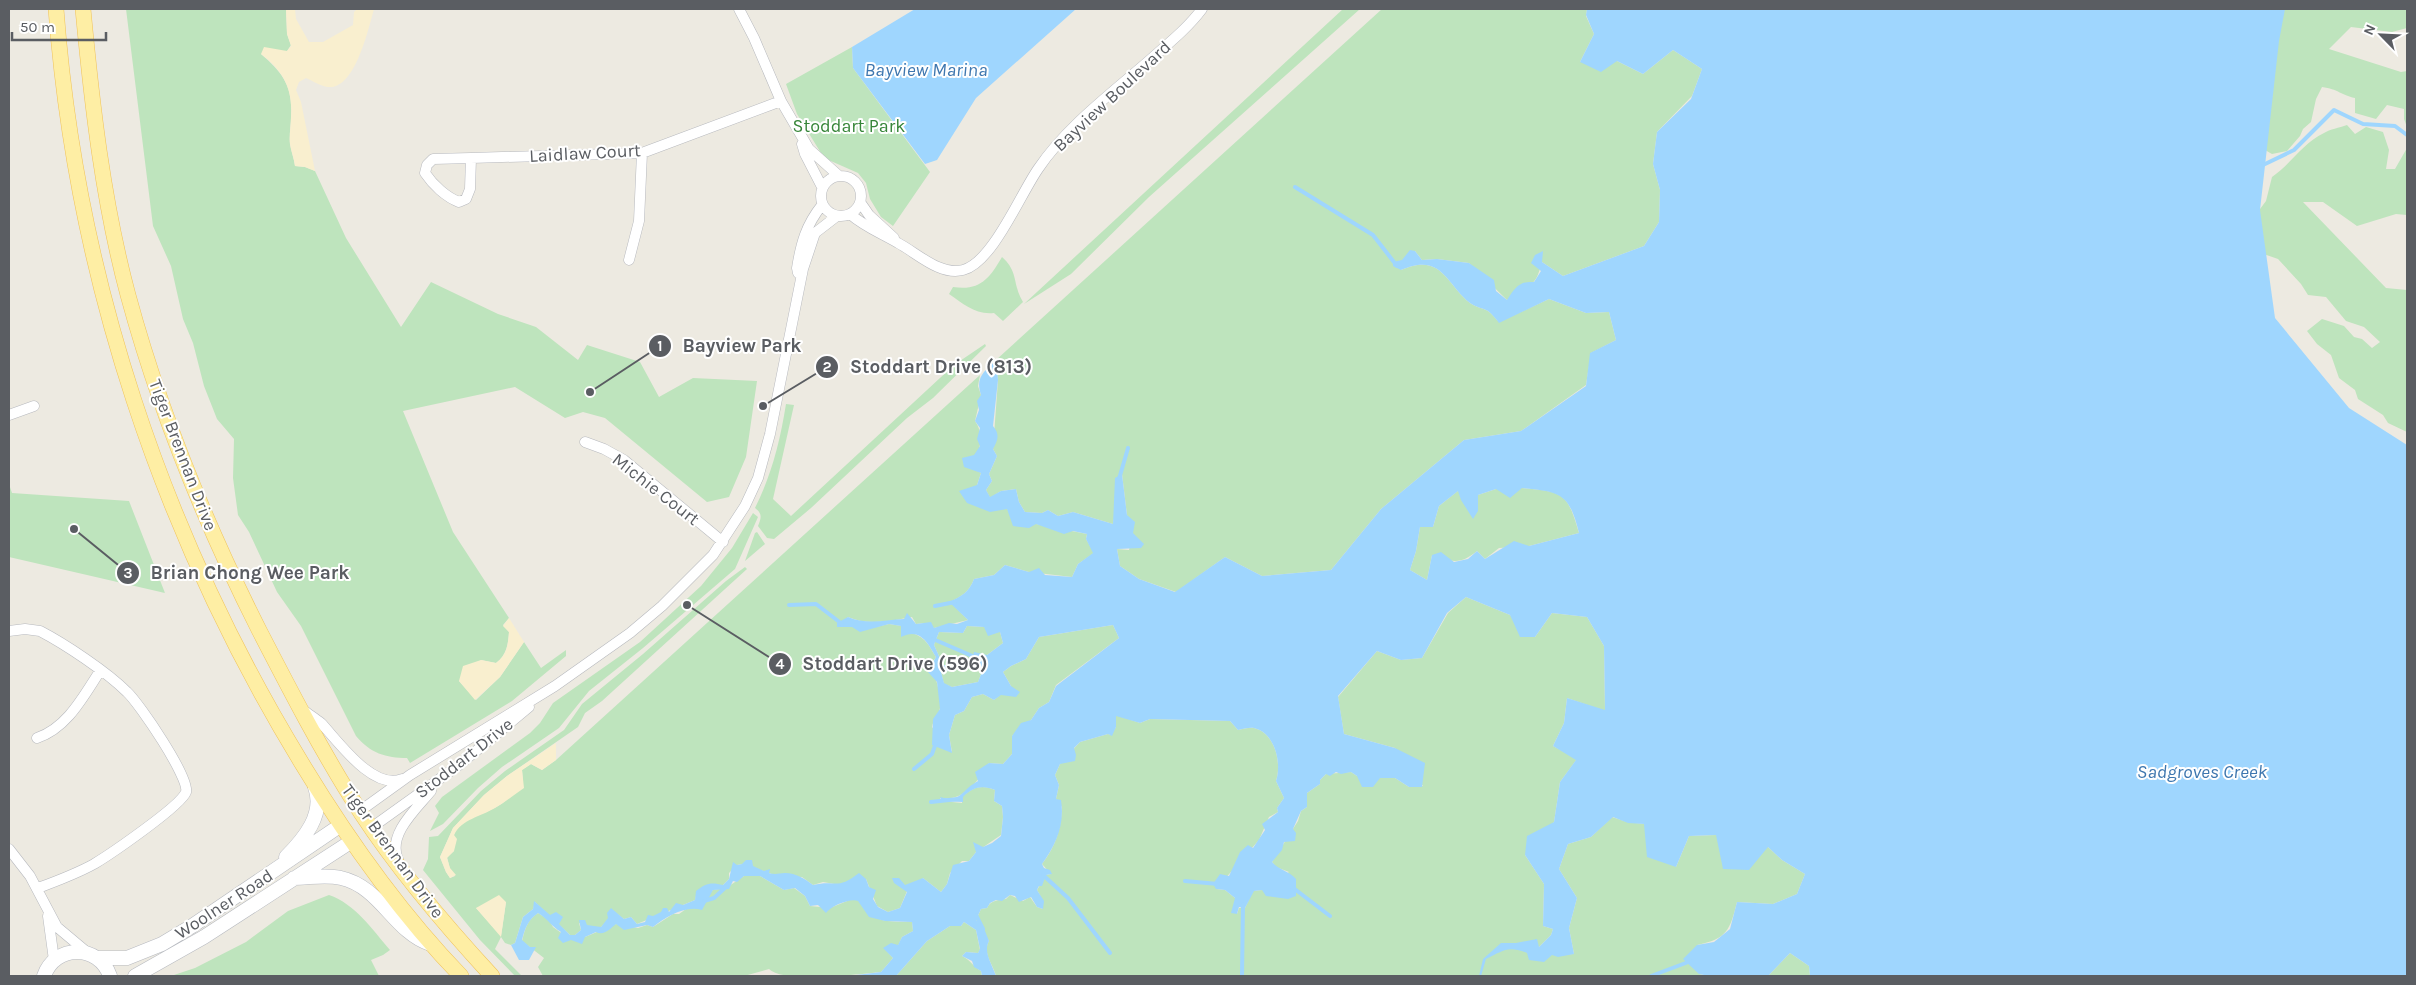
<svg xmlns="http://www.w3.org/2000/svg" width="2416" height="985" font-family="Karla,sans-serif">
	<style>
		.green { fill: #bee4bd; fill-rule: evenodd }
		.sand { fill: #f9efcf }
		.water { fill: #9fd6fe; fill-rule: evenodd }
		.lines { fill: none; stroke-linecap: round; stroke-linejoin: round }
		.stream { stroke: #9fd6fe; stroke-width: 4 }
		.street-casing { stroke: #b7b9be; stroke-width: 11 }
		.secondary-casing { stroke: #b7bac0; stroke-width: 15 }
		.primary-casing { stroke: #f0c257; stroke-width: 16 }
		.street { stroke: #fff; stroke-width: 10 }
		.secondary { stroke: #fff; stroke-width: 14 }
		.primary { stroke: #feeea4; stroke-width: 15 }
		.labels { text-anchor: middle; stroke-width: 4; stroke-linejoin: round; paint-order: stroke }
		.street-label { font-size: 18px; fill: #5a5d62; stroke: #fff }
		.park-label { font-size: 18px; fill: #368538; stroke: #fff }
		.water-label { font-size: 19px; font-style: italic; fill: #3e77af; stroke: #fff }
		.leader { fill: none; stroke: #5a5d62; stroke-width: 2 }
		.callout-dot { fill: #5a5d62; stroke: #fff; stroke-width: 2 }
		.mark-label { font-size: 15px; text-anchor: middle; font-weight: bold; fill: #fff }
		.callout-label { font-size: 19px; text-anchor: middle; font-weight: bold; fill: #5a5d62; stroke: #fff; stroke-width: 4; stroke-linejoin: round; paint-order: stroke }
	</style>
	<rect width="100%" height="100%" fill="#edeae1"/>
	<!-- green -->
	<path class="green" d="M126,9h160l1,25 4,11 -4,6 -26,3c22,19 32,32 30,63 0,8 -2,18 -1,27 1,7 4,14 5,22l10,1 10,4 31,67 55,89 30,-45 67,32 38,13 42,33 9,-15 53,17 19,35 34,-19 64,3 -11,76 -17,40 -22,5 -102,-84 -22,-6 -18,6 -50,-31 -112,24 50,121 56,86 -6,7 6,7c-1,12 -2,23 -13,31l-15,-3 -22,21 17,19 24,-23 24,-35 17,26 25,-18v6l-54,45 -102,62 -3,-5c-21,0 -37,-5 -51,-22l-55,-110 -24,-34 -28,-60 -11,-17 -5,-37 1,-39 -17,-20 -13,-33 -11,-43 -10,-24 -12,-53 -18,-40z
		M1343,9h17l-211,188 -78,77 -47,30z
		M1382,9h205l-1,7 8,18 -14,28 37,-1 26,13 30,-24 29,19 -10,27 -35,36 -4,32 7,26 -1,32 -15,24 -81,30 -21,-14v-10c-2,32 -9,32 -35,48l-38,-37 -32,-4 -15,1 -7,-9c-10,4 -13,8 -14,19 41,-18 45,14 69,33 5,4 13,5 18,8 4,3 8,8 11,11l50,-23 37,14 23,-1 7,28 -25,13 -5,32 -65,46 -57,9 -83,69 -50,61 -69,6 -37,-19 -49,35 -37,-13 -19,-13 -3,-17 12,1 4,-17 -6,-18 -5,-41 -9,50 -40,-12 -15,4 -10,-6 -6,3 -17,-1 -6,-10 -3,-13 -15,2 -11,7 -4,-8 6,-9 -3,-7 8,-18 -4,-7 5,-69 -2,-20z
		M2254,9h153v19l-15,4 -41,-5 -22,22 72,23 6,-1v56l-3,-8v-10l-17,-4 -11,14 -21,-6v-15c-14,-3 -17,-9 -33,-11l-6,12 -5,23 -8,7 -3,7 -13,15 -15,3 -28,-16z
		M852,47l1,21 77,104 -37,54 -12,-9 -11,-18 -4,-16 -8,-10 -34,-15 -27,-44 -11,-30z
		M2347,125l8,9 11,-7 17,5 6,18 -3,19h9l12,-21v67l-11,-1 -39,12 -34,-24h-20l83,86 21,2v142l-19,-9 -5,-8 -25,-16 -3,-9 -16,-12 -8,-23 -14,-11 -10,-13 15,-12 22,7 10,11 8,2 10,9 8,-6 -16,-15 -18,-6 -20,-24 -18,-2 -7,-11 -23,-25 -23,-8 2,-38 9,-12 6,-24c19,-13 31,-34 52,-44 6,-4 15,-5 23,-8z
		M1002,257c17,15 10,27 21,45l-20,19 -9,-8c-19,2 -30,-9 -45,-19l4,-7c27,4 36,-8 49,-30z
		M985,344l1,2 -53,52 -26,20 -96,90 -37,31 -7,-1 -9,-12c3,-8 5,-12 -3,-18 17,-34 25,-67 31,-104l8,1 -21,94 18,17 163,-151z
		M980,375l-2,11 3,9 -6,26c11,15 3,32 -2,47l8,5 -4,12 23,23 7,1 29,15 51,10 -1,5 8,14 -16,11 -6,13 -43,-5 -24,-7 -11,10 -20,4c-5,13 -12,17 -24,23l18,18 -34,8 -10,-5 -8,1 -4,-7c-22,4 -43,9 -64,0l-11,10h39l13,-3 13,2v4c21,6 23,8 34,27l-5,8c4,10 11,32 9,43 -1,7 -7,12 -8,19l20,25 -3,-17 6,-20 9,-4 8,-14 11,-3 11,6 17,-14 -8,-14 8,-6 15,-7 13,-22 74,-12 6,13 -63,47 -7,17 -10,6 -8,12 -19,16v18l-9,10 -14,-1c-11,19 -26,39 -49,35l2,3 20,2 1,-7c10,-9 19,-12 32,-6l-1,11 8,5 1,11 -2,18 -25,17 -7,9h-7l-12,12 -3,11 -6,8 -18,-14 -16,13 -7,17 -12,4 -11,-6 -11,-27 -26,6 -17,-3 -10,3 -11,-8 -24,-1 -36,-12 -5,1 -8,8v6l-6,6 -27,11 -1,4 -58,24 -6,-7 -7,2 -8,-6 -15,14h-11l-11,-4 2,7 -6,5h-5l-35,-33 -2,7 -10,8 -8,26 -4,2 -6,-2 -4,-6 -6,12 27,27h-7l-35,-36 -57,-70 5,-11 1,-22 9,-1 43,-45 24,-20 59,-41 18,-26 61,-50 83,-73 19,-14 2,2 -145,132 -17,12 -7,14 -71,49 -23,19 -31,33 -13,29 6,15 4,6 5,-2 -5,-7 -3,-12 7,-6c0,-8 -2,-16 3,-23 6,-9 30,-15 41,-22 10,-6 17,-15 25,-24l-1,-12 9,-6 11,6 14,-10zM506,902l-5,34 -25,-28z
		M9,484l3,9 117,8 36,92 -156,-36z
		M1522,488c42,4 45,4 57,45l-50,13 -30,2 -14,11 -8,-8c-17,14 -25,11 -45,4l-5,25 -17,-10 6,-19 4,-24h13l6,-21 20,-16 19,21v-16l18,-6z
		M753,513l5,4 -23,52 -92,79 -54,43 -30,37 -57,39 -24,21 -35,36 -13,7 9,-18 -4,-7 7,-9 88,-64 10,-10 13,-20 87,-61 61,-56 31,-38z
		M757,532l8,12 -20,17 10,-28z
		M1466,597l44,18 25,22 17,-24 35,4 17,29 1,65 -38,-13 -3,25 -11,23 24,13 -17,23 -6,40 -29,33 19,29 -1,42 10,3 -2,6 -12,12 -23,-4 36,12 22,-1 -5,-26 8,-30 -18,-29 9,-25 23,-7 21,-20 15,5 17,2 32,43 13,-31 27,-1 52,12 14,13 23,14 -8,20 -24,10 -36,-2c-7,28 -10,37 -40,43l2,29 10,2h-713c-3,-12 -14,-23 -7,-35l-13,-21 5,-11 6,-1c4,-8 11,-8 19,-9l4,-4 13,6 7,-4 7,10 6,2 -3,-14 -3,-5 9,-15 5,-1 -9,-10c14,-18 19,-35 20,-57l-6,-8 3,-14 -4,-10 5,-11 20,-22 28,-8 3,1 5,-8v-12l24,8 10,-4 80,2 8,9c5,-1 12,-3 16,-2 21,5 28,35 22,53l8,17 -7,10 1,4 -9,5 -10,23 -43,49 9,1 10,8 2,16 2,-6h6l8,-17 9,-1 27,-18 -13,-5 -4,-5 26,-41 3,-10 6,-4v-14l13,-9v-4l6,-6 25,-2 6,4 38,2 14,9 14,-1 -28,-38 -51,-14 -6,-37 39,-46 24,9 21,-2 26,-45z
		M967,626l17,1 16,5 3,11 -16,12 -15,4 11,10 -5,13 -26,5 -8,-3 -3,-12 2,-7 -9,-20 5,-13 24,1z
		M744,876h16l24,14 10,-2 11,8 5,10 20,2 22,-9 6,1c17,24 27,21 54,22l1,9 -11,6 -4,9 -14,2 9,10 -12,14c-22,2 -98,12 -112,-3l-25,7h-201l-5,-9 6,-9 -22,-17c3,-12 5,-21 16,-28l11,7 4,7 18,13 14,-3 31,-13 22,4 9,-3 6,2 20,-13h6l34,-24 13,-2z
		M329,895c26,9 43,34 61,55l-7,5 -12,5 8,16h-208l24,-8 51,-26 42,-31z
		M964,922l12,8 4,20 -2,3 -12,-1 -4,4c9,4 11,11 19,15l1,5h-86l31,-35 23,-15h11z
		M1790,953l19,13 1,10h-42z"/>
	<!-- sand -->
	<path class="sand" d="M286,9h9l1,10 13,23h14l30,-17 1,-13 3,-3h17c-6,21 -19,81 -46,78 -8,-1 -15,-6 -22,-9l-7,4 -3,8 5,12 14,69 -10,-4 -10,-1c-1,-8 -4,-15 -5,-22 -1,-8 1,-19 1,-27 2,-29 -8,-46 -30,-63l3,-7 23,4 4,-5 -4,-12z
		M509,618l15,24 -24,35 -25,23 -16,-19 4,-15 18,-6 15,3c11,-8 12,-18 13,-31l-6,-6z
		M556,743v17l-14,10 -11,-6 -9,6 2,18c-10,7 -19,14 -29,20 -15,9 -33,11 -41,27l3,4 -3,12 -7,7 3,10 6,7 -6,3 -4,-6 -6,-15 13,-29 31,-33 23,-19z
		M499,895l7,7 -5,35 -25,-29z"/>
	<!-- water -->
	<path class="water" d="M915,9h161l-100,89 -39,62 -12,4 -72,-96 -1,-21z
		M1587,9h698l-6,32 -19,169 15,108 74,90 58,37v531h-597l-1,-10 -19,-13 -22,23h-59l-10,-2 -16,-15 14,-14 17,-3 16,-13 7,-27 36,2 24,-10 8,-20 -23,-14 -14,-13 -19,23 -26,-1 -7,-34 -27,1 -13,31 -29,-10 -3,-33 -16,-1 -15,-6 -22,20 -23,7 -9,25 18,29 -8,30 5,26 -16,3 -6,-2 -8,7 -15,-2 -2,-7c-20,-8 -24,-2 -41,6l-5,17h-2l4,-17 18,-16h15l21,-4 2,8 12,-12 2,-6 -10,-3 1,-42 -19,-29 2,-19 27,-14 6,-40 16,-22 -23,-14 11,-23 3,-25 38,12 -1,-64 -17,-29 -35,-4 -17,24h-15l-10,-22 -44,-18 -19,16 -25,45 -21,2 -24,-9 -39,45 6,38 51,14 30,15 -3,24h-13l-14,-9h-15l-7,9h-11l-5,-11 -6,-4 -10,2 -5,-2 -6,4 -4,-2 -6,6v4l-13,9v14l-6,4 -8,18 3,4 -1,8 -11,1 -2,8 -10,12c7,8 17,9 24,17v17l-8,3 -22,-3 -4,-6 -8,1 -9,17 -6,-1 -2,7 -6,-1 4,-15 -10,-8 -9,-1 -3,-5 7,-10 9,2 11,-24 8,-7 5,3 12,-18 -3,-6 16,-12 -1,-4 7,-10 -8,-17c6,-18 -1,-48 -22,-53 -4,-1 -11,1 -16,2l-8,-9 -80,-2 -10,4 -24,-7v11l-4,9 -4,-2 -28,8 -6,6 2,7 -1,6 -15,3 -5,11 4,10 -3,14 5,1c4,24 -5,45 -19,64l2,4 6,2 2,4 -6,1 -4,11h-3l-2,4 7,11 -1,8 -6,-2 -6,-10 -12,5 -4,-6 -5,-1 -8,6 -6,-1 -6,3 -3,5 -6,1 -5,11 4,5 3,1 6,15c-6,11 3,23 7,35h-14l-1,-5 -7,-4 -2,-6 -10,-5 4,-4 12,1 2,-4 -4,-19 -12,-8 -3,4h-11l-23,15 -31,35h-48l33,-4 12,-14 -10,-10 8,-5 7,2 4,-8 11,-6 -1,-9 -27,-1 -16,-4 -11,-16c-8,-3 -27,5 -32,12l-8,-8 -8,1 -5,-10 -10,-8 -11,2 -24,-14h-16l-7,6 -4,-1 -4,8 -16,1 -11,20c-17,-5 -36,7 -49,17l-6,-2 -23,5 -8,-6c-6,5 -12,12 -20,8l-11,5 -3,7 -11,-4 -8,3 -5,-5 3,-6c-10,-6 -13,-13 -23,-19 -10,7 -13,15 -16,27l8,7h6l-7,13h-10l-8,-15 4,-2 8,-26 10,-8 1,-8 16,14 6,-3 7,5 -4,7 11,11h5l6,-5 -2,-10h6l2,5 14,2 7,-9 -1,-5 4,-5 13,11 7,-2 6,7 8,-2 3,-7 5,1 8,-4 2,-4h4l2,4 7,-9 7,2 12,-5 1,-9c10,-8 15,-9 27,-6l6,-6 4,-17 4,3 5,-1 4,-4h6l1,6 11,5 6,-2 -1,4c7,2 10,0 16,0 11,0 20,6 28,12 23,-6 23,6 46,-12l7,6 3,8 7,3 -3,9 5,8 10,5 12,-4 7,-16 -13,-9 -2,-5h7l6,7 18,-7 18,14 6,-8 6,-19 16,-4 7,-9 -3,-10 10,5 9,-4 9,-7 2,-19 -1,-11 -8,-5 1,-11c-13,-5 -22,-3 -32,7v5l-21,-1 -2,-4c22,6 21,-7 38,-16l-3,-9 14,-9 14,1 9,-10v-18l9,-13 10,-3 8,-12 10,-6 7,-16 63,-48 -6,-13 -74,12 -13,22 -15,7 -8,6 8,14 9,6 -4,5 -15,-2 -7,5 -11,-6 -11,3 -8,14 -9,4 -6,20 3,18 -20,-8 1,-26 7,-10 -3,-27 -9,-10 8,-15c-8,-14 -16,-30 -35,-20v-11l-12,-2 -29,8 -8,-5h-15v-4l11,-6c19,8 36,3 56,2l3,-6 9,11 15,-2 3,6 15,-5 8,1 11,-4 -19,-18c13,-6 20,-10 25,-23l20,-4 11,-10 24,7 10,-4 6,7 27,2 6,-13 15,-11 -7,-14 1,-5 -14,-3 -9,3 -28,-10 -7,4 -16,-2 -6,-17 -17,3 -23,-9 -8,-12 18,-6 4,-12 -17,-6 -2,-9 12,-3 6,-9 -3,-7 3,-11 -5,-7 4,-11 -2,-9 4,-6c-6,-18 3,-23 15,-35l2,20 -5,46c7,8 5,14 0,23l4,7 -8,18 3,7 -6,9 4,7 11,-6 15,-2 3,13 6,10 17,1 6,-3 10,6 15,-4 40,12 2,-46 7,-4 5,41 8,7 -2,11 11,11 -3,4 -24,1 3,17 19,13 36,13 50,-35 37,19 69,-6 50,-61 83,-69 57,-9 65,-45 4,-33 26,-13 -7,-28 -23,1 -37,-14 -50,24c-3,-4 -7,-9 -11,-12 -5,-3 -13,-4 -18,-8 -24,-19 -28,-51 -69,-33l-8,-4v-4l9,-2 8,-10 5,1 7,9 15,-1 32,4 25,17 2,11 11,9c8,-12 12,-19 27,-18l7,-11 -10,-8 4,-8 8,-4 -1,11 21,14 81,-30 15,-24 1,-32 -7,-26 4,-32 34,-33 11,-30 -29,-19 -30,24 -26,-13 -16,11 -21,-10 14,-28 -8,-19zM1522,488c39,4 47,5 57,45l-50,13 -15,-5 -29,18 -8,-8 -9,8 -14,3 -13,-10 -9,3 -5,25 -17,-10 6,-19 4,-24h13l6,-21 19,-15 3,9 12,19 5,-8v-16l18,-6 14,9zM967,626l17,1 4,9 12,-4 3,11 -16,12 -13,-3 -2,7 11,10 -5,13 -26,5 -8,-4 -3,-11 15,-2v-4l-13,-1 -9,-20 5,-13 24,1z"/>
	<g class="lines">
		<!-- stream -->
		<path class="stream" d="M2263,165l31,-15 40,-40 29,14 32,2 12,9
			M1295,187l78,48 24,31
			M1119,479l9,-31
			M789,605l27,-1 26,20
			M935,606l20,-4
			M933,639l44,19
			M914,769l18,-15 4,-11
			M931,802l27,-3
			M1043,875l25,23 42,55
			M1185,881l33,3
			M1292,887l38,29
			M704,901l10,-3 13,-12
			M976,915l7,14
			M1242,976l1,-72
			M1651,976l40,-15"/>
		<defs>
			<path id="street" d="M739,9l15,29 27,63 28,48 29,26
				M802,144l3,10 17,33
				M471,158l-1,31 -4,10 -7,3c-13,-5 -26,-17 -34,-29l2,-8 6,-6 38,-1 171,-5 139,-52
				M821 196a20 20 0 1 1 40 0a20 20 0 1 1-40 0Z
				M860,202l9,13 25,23
				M850,214c15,13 31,19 48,29 19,10 42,33 65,27 29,-7 57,-75 75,-101 31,-46 81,-81 122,-118 15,-13 30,-26 42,-42
				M629,260l10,-39 3,-68
				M798,273l-1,-5c4,-25 9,-43 25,-63
				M9,415l25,-9
				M585,442l19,7 20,11 99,82
				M9,631l16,-2 15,2c25,13 67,41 87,61 12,11 63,86 59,100 -5,14 -77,63 -92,72 -18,10 -37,17 -56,24
				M302,709c6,5 13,9 19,14 17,18 52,68 81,56
				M37,738c30,-10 46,-41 63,-67
				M360,811l50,-36 145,-89 75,-53 32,-27 51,-51 32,-49 13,-28 12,-44 33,-165 12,-36 22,-17
				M371,828l88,-63 70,-58
				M9,849l21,27 27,51 31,26
				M398,859c-11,-24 18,-50 33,-68
				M48,916l6,44"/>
			<path id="secondary" d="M286,857c18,-18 39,-43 29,-70
				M294,878c15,0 31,-4 47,0 40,9 52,53 89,66
				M97,958h30l35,-14 30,-18 149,-101
				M44,976c11,-32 55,-32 66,0
				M135,976l69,-39 148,-96"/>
			<path id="primary" d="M56,9c20,267 106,525 245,753 46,76 98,150 160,214
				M83,9c9,96 20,193 45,286 32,118 76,226 131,335 32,62 64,124 102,183 38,58 84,112 131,163"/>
		</defs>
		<!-- street casing -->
		<use href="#street" class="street-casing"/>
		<!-- secondary casing -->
		<use href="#secondary" class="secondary-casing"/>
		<!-- primary casing -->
		<use href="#primary" class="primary-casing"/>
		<!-- street -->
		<use href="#street" class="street"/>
		<!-- secondary -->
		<use href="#secondary" class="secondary"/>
		<!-- primary -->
		<use href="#primary" class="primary"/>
	</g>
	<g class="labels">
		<!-- street labels -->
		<g class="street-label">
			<text transform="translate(1112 96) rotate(-43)" y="6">Bayview Boulevard</text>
			<text transform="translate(585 153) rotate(-3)" y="6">Laidlaw Court</text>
			<text transform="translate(183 455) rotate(69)" y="6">Tiger Brennan Drive</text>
			<text transform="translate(656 489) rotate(38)" y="6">Michie Court</text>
			<text transform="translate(464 758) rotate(-38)" y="6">Stoddart Drive</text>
			<text transform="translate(393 851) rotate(54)" y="6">Tiger Brennan Drive</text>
			<text transform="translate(224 904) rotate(-33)" y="6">Woolner Road</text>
		</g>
		<!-- park labels -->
		<g class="park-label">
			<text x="849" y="132">Stoddart Park</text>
		</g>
		<!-- water labels -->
		<g class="water-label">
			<text x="926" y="76">Bayview Marina</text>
			<text x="2202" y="778">Sadgroves Creek</text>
		</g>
	</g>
	<!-- callouts -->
	<path class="leader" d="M590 392L660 346M763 406L827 367M74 529L128 573M687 605L780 664"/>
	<g class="callout-dot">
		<circle cx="590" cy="392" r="5"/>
		<circle cx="763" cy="406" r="5"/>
		<circle cx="74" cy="529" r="5"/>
		<circle cx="687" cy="605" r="5"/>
		<circle cx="660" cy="346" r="12"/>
		<circle cx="827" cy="367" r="12"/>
		<circle cx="128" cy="573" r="12"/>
		<circle cx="780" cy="664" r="12"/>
	</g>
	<g class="mark-label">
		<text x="660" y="351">1</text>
		<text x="827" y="372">2</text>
		<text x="128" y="578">3</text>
		<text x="780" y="669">4</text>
	</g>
	<g class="callout-label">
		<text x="742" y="352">Bayview Park</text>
		<text x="941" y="373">Stoddart Drive (813)</text>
		<text x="250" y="579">Brian Chong Wee Park</text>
		<text x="895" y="670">Stoddart Drive (596)</text>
	</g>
	<!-- border -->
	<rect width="2416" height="985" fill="none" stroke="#5a5d62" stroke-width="20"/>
	<!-- north arrow -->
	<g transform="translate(2381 35) rotate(294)" stroke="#ffffff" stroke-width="4" paint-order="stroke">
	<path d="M0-4L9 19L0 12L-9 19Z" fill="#5a5d62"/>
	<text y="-8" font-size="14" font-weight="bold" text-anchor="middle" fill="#5a5d62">N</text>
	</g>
	<!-- scale -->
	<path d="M12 32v8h94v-8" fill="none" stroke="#5a5d62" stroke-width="2.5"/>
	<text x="20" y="32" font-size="15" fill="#5a5d62" stroke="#ffffff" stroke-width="4" paint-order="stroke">50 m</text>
</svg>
